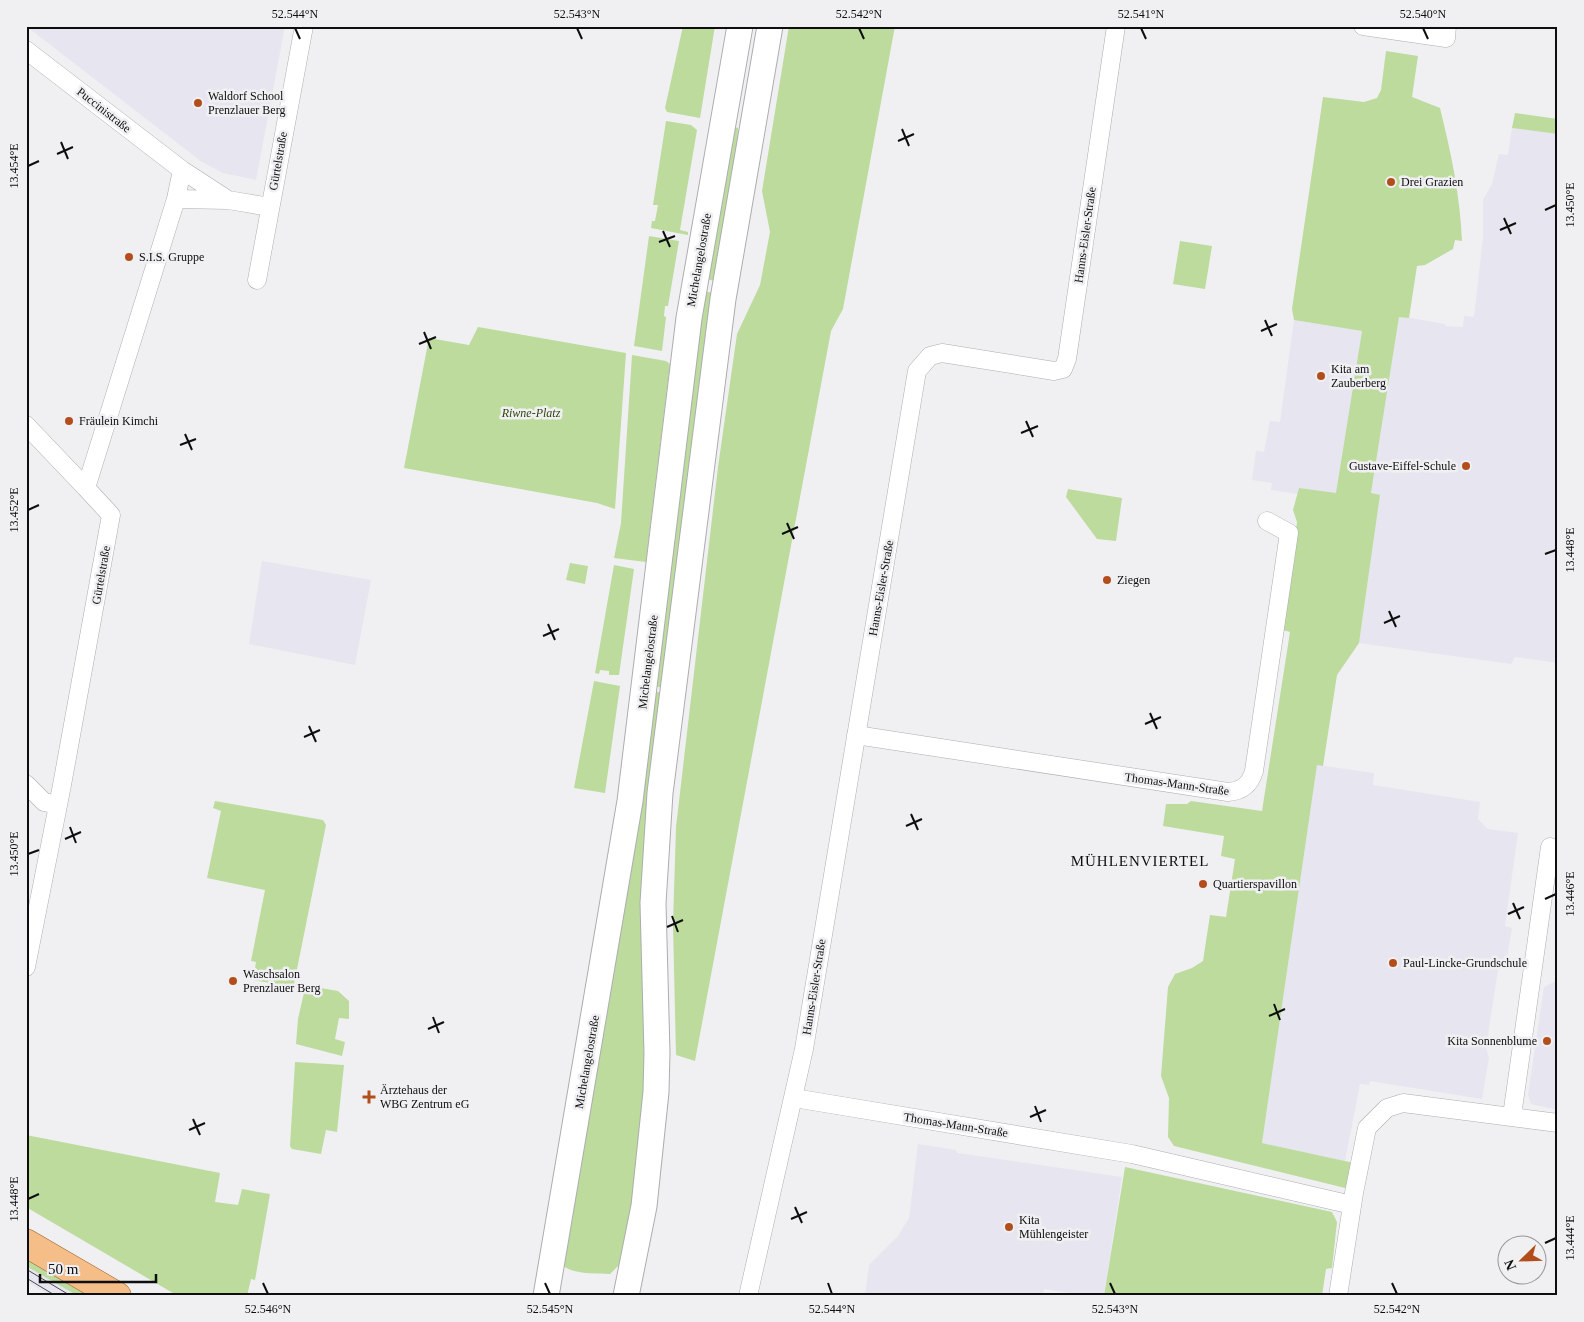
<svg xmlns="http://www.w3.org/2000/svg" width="1584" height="1322" font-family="Georgia,serif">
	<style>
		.built { fill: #e6e5f0 }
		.green { fill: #bcdb9d }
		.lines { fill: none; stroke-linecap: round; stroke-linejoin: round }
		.street-casing { stroke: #adadb0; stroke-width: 19 }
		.secondary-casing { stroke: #adadb0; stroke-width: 27 }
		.primary-casing { stroke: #a0632a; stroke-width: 29 }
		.street { stroke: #fff; stroke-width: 18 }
		.secondary { stroke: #fff; stroke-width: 25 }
		.primary { stroke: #f5bd88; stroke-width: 28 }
		.tram { stroke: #4c4c4d; stroke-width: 1 }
		.ticks { fill: none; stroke: #0e0e0f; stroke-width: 2 }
		.poi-dot { fill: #b24e1b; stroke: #f0f0f3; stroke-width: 2 }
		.labels { text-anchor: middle; stroke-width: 5; stroke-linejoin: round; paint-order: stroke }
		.poi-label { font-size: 12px; fill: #0e0e0f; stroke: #f0f0f3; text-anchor: start }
		.street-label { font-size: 12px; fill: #0e0e0f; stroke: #f0f0f3 }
		.park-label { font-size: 12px; font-style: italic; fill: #2d440c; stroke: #f0f0f3 }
		.quarter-label { font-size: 15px; letter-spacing: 1px; fill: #0e0e0f; stroke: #f0f0f3 }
		.neatline { fill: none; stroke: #0e0e0f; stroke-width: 2 }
		.ticks-label { font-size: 12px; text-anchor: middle; fill: #0e0e0f }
	</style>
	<rect width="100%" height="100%" fill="#f0f0f3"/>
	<!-- built -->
	<path class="built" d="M26,26h259l-29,154 -33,-7 -21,-11z
		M1512,128l46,6v529l-43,-6 -4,7 -152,-21 21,-147 -9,-2 28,-178 46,8v2l18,1 1,-11 10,1 9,-80v-37l9,-16 7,-30 9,1z
		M1294,320l68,11 -26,163 -37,-6 -1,6 -27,-4 1,-7 -20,-3 4,-29 8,1 6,-31 10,1z
		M262,561l109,19 -16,85 -106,-21z
		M1317,765l57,8 -1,12 107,17 -2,17 10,10 30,4 -13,93 7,2 -6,35h-7l-13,85 3,10 -7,41 -112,-18 -1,4 -9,-1 -15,77 -83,-18z
		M1558,980v130l-27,-6 -3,-9 16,-108z
		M918,1144l38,6 1,3 165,24 -18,119h-15l-45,-7 -1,7h-178l4,-31 29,-29 11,-18z
		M26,1266l52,30h-27l-25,-15z"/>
	<!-- green -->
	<path class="green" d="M683,26h32l-15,92 -33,-6 -2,-4z
		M789,26h106l-52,283 -12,22 -136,730 -19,-6 -3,-131 3,-97 42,-360 19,-133 23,-49 10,-53 -8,-41z
		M1386,51l32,5 -6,41 28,11c11,45 20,86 22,133l-7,-1 -2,9 -28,16 -8,1 -8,52 -10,-1 -28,176 9,2 -21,148 -22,32 -14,91 -6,-1 -55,378 92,20 -4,19 -5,6 -171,-42 -6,-9 1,-39 -8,-22 7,-89 7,-13 17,-6 11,-7 7,-46 16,2 9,-58 -14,-3 3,-20 -61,-10 3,-22h21l4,-3 71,10 28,-179 -7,-2 14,-108 -4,-12 6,-22 37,5 26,-162 -68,-11 -2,-11 31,-212 41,5 13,-4 4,-8z
		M1515,113l43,6v15l-46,-6z
		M666,121l25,4 6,5 -17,100 8,2v3l-37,-7 1,-7h3l3,-16h-5z
		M731,126l7,2 -2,44 -19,109 -13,-2z
		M649,236l30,5 -11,65h-3l-1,10 2,1 -4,34 -28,-5z
		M1180,241l32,5 -7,43 -32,-5z
		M702,291l13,2 -50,395 -13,-2z
		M478,327l148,26 -11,156 -18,-6 -193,-35 25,-130 40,7z
		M632,355l34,6 4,3 -24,198 -32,-4 7,-35z
		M1068,489l54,9 -6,43 -19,-2 -31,-42z
		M570,563l18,3 -3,18 -19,-4z
		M614,565l20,4 -15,106h-10v-4l-9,-1 -1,4 -4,-1z
		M594,681l26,5 -15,107 -31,-5z
		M652,691l12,2 -17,409 -23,158 -14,14c-15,-1 -36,1 -48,-9z
		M215,801l108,19 3,5 -32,159 -6,2 -35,-6 3,-18 -5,-1 14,-71 -58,-12 14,-67 -8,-3z
		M309,986l29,5 11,10v18l-10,-1 -4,21 10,3 -3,14 -46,-12 2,-25 7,-31z
		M295,1062l49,3 -7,67 -11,-2 -5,24 -29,-5 -2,-3z
		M26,1135l194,38 -5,29 23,3 4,-16 28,5 -15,86 -4,-1 -4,17h-69l-152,-89z
		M1125,1167l207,45 5,10 -5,46 -6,1 -4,27h-218z
		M26,1258l64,38h-12l-52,-30z"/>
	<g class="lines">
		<defs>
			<path id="street" d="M1363,26l83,12 1,-12
				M26,50l156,120 46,30
				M176,199l52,1 42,7
				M257,280l47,-254
				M26,425l60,63
				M856,735l372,57c14,-1 22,-7 26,-21l35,-238 -22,-12
				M26,784l18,18 14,3
				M26,967l36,-182 49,-270 -25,-27 90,-289 6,-29
				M794,1098l338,56 220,51
				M1512,1116l38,-269
				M748,1296l56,-247 113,-678 13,-15 12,-3 112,18 9,-2 4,-10 49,-333
				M1338,1296l16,-103 13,-65 20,-20 16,-5 155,20"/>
			<path id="secondary" d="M546,1296l84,-495 59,-483 51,-292
				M626,1296l18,-90 12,-114 1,-39 -4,-150 7,-110 63,-494 47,-273"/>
			<path id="primary" d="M26,1243l91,53"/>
		</defs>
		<!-- street casing -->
		<use href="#street" class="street-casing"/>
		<!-- secondary casing -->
		<use href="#secondary" class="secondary-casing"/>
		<!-- primary casing -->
		<use href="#primary" class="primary-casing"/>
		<!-- street -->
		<use href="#street" class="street"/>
		<!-- secondary -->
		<use href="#secondary" class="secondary"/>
		<!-- primary -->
		<use href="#primary" class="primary"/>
		<!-- tram -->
		<path class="tram" d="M26,1269l45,27
			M28,1279l28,17"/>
	</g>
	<!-- ticks -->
	<path class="ticks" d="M295,28l5,11M577,28l5,11M859,28l5,11M1141,28l5,11M1423,28l5,11M902,129l7,17M898,141l16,-7M61,142l7,17M57,154l16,-7M28,166l11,-5M1545,210l11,-5M1504,218l7,16M1500,230l16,-7M663,231l7,16M659,242l16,-6M1265,320l7,16M1261,331l16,-7M424,332l7,17M419,344l17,-7M1026,421l7,16M1021,433l17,-7M185,434l7,16M180,445l16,-6M28,510l11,-5M787,523l7,16M782,534l16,-7M1545,554l11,-4M1389,611l7,16M1384,623l16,-7M548,624l7,16M543,636l16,-7M1150,713l7,16M1145,724l16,-7M309,726l7,16M304,737l16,-7M911,814l7,16M906,826l16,-7M70,827l6,16M65,839l16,-7M28,854l11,-4M1545,899l11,-5M1513,903l7,16M1508,914l16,-7M672,916l6,16M667,927l16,-7M1274,1004l6,16M1269,1016l16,-7M433,1017l6,16M428,1029l16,-7M1035,1106l6,16M1030,1117l16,-7M193,1119l7,16M189,1130l16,-7M28,1199l11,-5M795,1207l7,16M791,1219l16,-7M1545,1243l11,-5M263,1283l5,11M545,1283l5,11M828,1283l4,11M1110,1283l5,11M1392,1283l5,11"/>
	<!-- markers -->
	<g class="poi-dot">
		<circle cx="198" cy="103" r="5"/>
		<circle cx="1391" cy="182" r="5"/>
		<circle cx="129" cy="257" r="5"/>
		<circle cx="1321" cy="376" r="5"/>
		<circle cx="69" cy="421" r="5"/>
		<circle cx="1466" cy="466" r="5"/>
		<circle cx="1107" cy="580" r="5"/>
		<circle cx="1203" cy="884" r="5"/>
		<circle cx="1393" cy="963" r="5"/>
		<circle cx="233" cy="981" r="5"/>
		<circle cx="1547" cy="1041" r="5"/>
		<path d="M366.5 1089.5h5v5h5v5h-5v5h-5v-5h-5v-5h5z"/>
		<circle cx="1009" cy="1227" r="5"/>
	</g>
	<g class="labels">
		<!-- poi labels -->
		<g class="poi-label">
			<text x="208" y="100">Waldorf School<tspan x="208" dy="14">Prenzlauer Berg</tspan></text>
			<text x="1401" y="186">Drei Grazien</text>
			<text x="139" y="261">S.I.S. Gruppe</text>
			<text x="1331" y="373">Kita am<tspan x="1331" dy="14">Zauberberg</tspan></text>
			<text x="79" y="425">Fräulein Kimchi</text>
			<text x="1456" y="470" text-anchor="end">Gustave-Eiffel-Schule</text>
			<text x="1117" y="584">Ziegen</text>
			<text x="1213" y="888">Quartierspavillon</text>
			<text x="1403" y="967">Paul-Lincke-Grundschule</text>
			<text x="243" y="978">Waschsalon<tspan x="243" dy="14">Prenzlauer Berg</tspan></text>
			<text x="1537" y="1045" text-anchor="end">Kita Sonnenblume</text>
			<text x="380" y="1094">Ärztehaus der<tspan x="380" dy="14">WBG Zentrum eG</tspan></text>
			<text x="1019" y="1224">Kita<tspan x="1019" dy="14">Mühlengeister</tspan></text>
		</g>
		<!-- street labels -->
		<g class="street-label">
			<text transform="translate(104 110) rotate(38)" y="4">Puccinistraße</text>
			<text transform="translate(278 161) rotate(-80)" y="4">Gürtelstraße</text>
			<text transform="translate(1085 235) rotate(-82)" y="4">Hanns-Eisler-Straße</text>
			<text transform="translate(699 260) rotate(-80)" y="4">Michelangelostraße</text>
			<text transform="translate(101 575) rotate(-80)" y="4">Gürtelstraße</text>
			<text transform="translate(881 588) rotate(-80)" y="4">Hanns-Eisler-Straße</text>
			<text transform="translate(648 662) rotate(-83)" y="4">Michelangelostraße</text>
			<text transform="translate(1177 784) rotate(8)" y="4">Thomas-Mann-Straße</text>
			<text transform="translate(814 987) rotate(-81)" y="4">Hanns-Eisler-Straße</text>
			<text transform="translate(587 1062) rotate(-80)" y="4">Michelangelostraße</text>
			<text transform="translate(956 1125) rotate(9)" y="4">Thomas-Mann-Straße</text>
		</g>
		<!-- park labels -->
		<g class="park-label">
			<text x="531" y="417">Riwne-Platz</text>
		</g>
		<!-- quarter labels -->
		<g class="quarter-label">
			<text x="1140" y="866">MÜHLENVIERTEL</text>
		</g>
	</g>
	<!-- border -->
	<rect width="1584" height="1322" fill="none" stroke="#f0f0f3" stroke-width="55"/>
	<!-- north arrow -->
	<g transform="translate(1522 1260) rotate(247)"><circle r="24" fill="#f0f0f3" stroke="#969698"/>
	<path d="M0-4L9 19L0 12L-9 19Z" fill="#b24e1b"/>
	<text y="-8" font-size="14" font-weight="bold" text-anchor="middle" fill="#0e0e0f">N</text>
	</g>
	<!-- scale -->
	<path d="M40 1274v8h116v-8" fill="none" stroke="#0e0e0f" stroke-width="2.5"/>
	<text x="48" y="1274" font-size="15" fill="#0e0e0f" stroke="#f0f0f3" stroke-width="4" paint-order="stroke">50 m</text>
	<rect x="28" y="28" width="1528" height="1266" class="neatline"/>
	<g class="ticks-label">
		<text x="295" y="18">52.544°N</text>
		<text x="577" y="18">52.543°N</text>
		<text x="859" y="18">52.542°N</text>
		<text x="1141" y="18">52.541°N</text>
		<text x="1423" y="18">52.540°N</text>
		<text transform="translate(14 166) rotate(-90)" y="4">13.454°E</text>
		<text transform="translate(1570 205) rotate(-90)" y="4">13.450°E</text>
		<text transform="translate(14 510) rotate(-90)" y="4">13.452°E</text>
		<text transform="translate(1570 550) rotate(-90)" y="4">13.448°E</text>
		<text transform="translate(14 854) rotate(-90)" y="4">13.450°E</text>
		<text transform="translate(1570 894) rotate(-90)" y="4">13.446°E</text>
		<text transform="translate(14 1199) rotate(-90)" y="4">13.448°E</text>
		<text transform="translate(1570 1238) rotate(-90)" y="4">13.444°E</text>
		<text x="268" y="1313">52.546°N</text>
		<text x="550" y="1313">52.545°N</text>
		<text x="832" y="1313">52.544°N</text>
		<text x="1115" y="1313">52.543°N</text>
		<text x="1397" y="1313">52.542°N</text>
	</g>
</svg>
